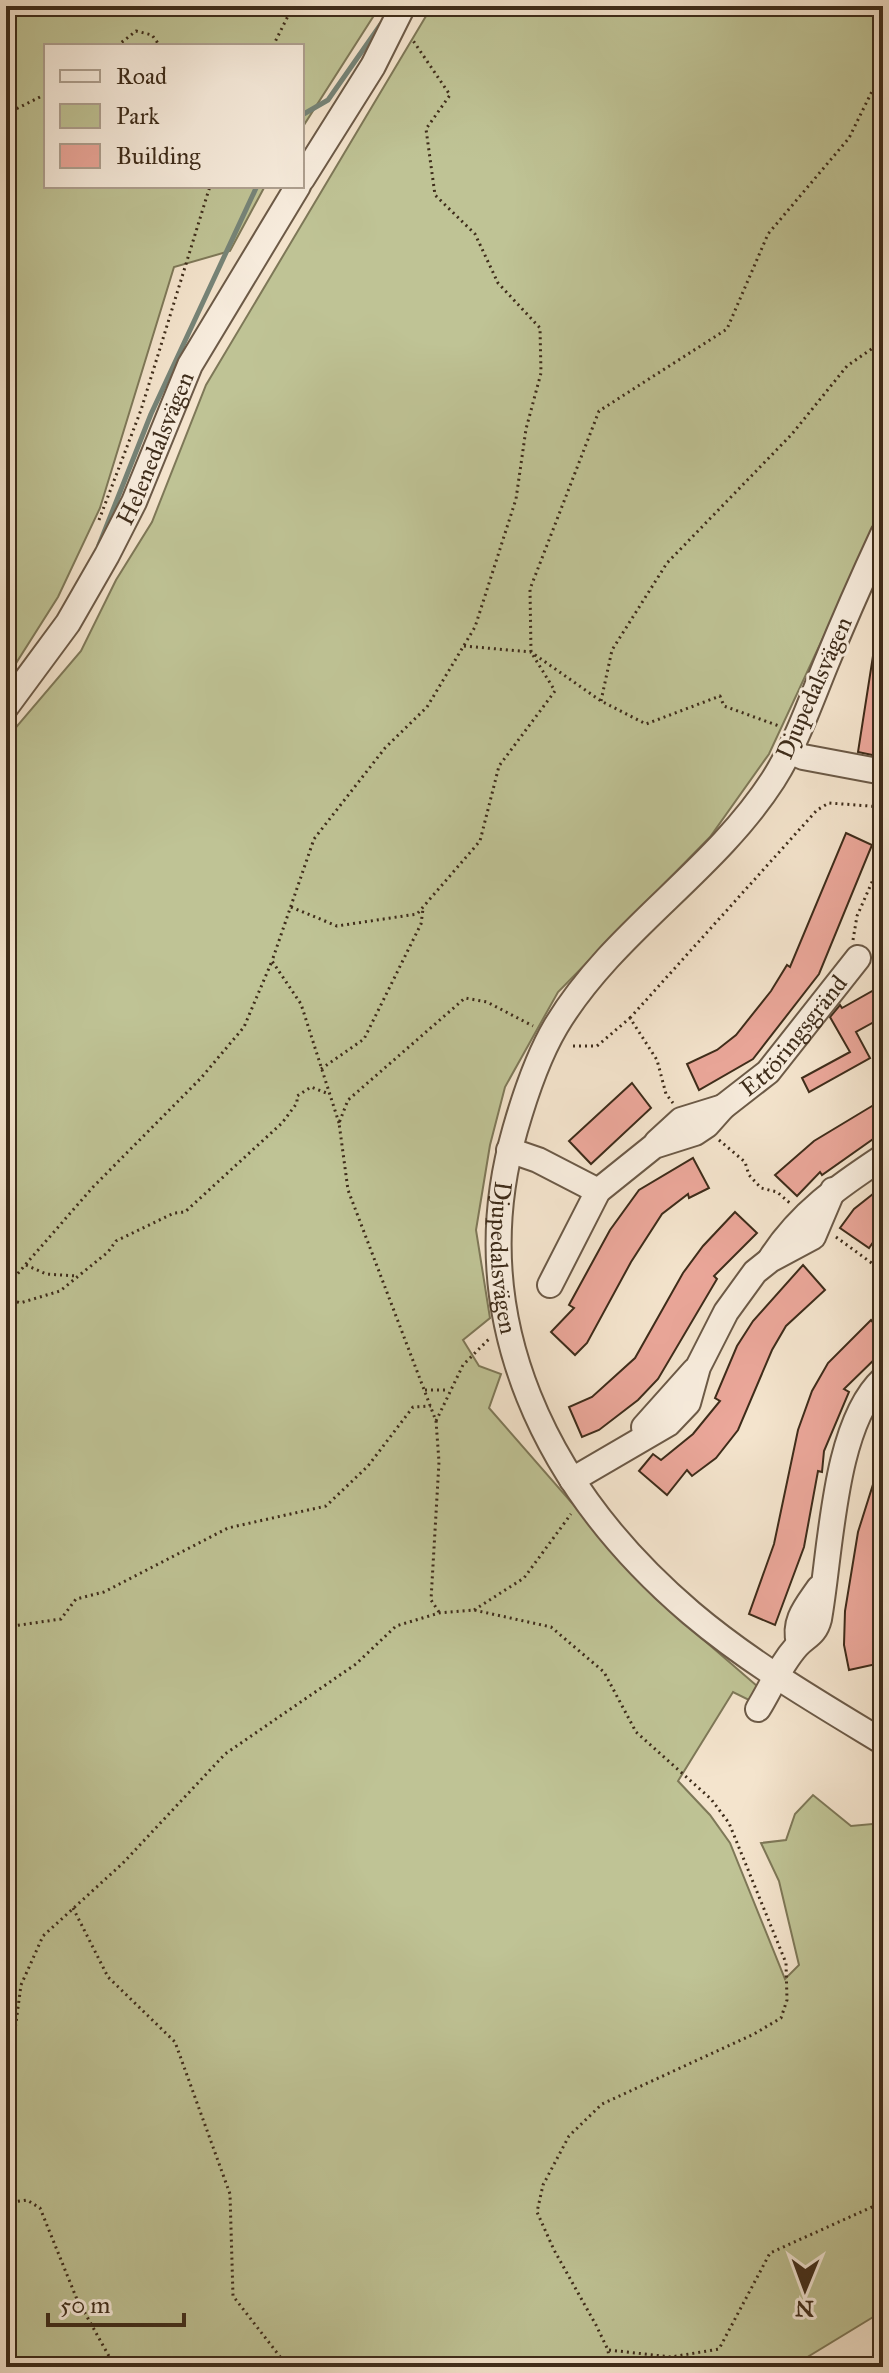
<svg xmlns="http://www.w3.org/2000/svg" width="889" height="2373" font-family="'IM FELL Great Primer',serif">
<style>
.green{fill:#bfc395;stroke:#7e7858;stroke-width:2}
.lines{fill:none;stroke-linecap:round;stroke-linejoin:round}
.stream{stroke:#768478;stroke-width:5}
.building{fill:#eba79a;stroke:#3e2c1a;stroke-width:2}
.minor-casing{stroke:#6c5a47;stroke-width:28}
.path{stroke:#3e2c1a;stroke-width:3;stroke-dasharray:2 4;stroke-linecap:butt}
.minor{stroke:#f8edde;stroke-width:24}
.labels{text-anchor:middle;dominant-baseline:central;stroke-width:6;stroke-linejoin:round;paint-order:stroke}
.street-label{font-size:24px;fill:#3e2c1a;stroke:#f8edde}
</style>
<rect width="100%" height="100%" fill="#f4e4cd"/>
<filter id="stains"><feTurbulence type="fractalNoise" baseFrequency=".0025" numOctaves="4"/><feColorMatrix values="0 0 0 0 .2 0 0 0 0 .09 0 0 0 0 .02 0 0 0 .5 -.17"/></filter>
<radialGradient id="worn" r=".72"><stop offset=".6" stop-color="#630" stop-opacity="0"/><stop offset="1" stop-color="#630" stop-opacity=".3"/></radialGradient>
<g class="green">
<path d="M6,6h374l-78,122v-82h-256v140h219l-35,65 -56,16 -74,241 -42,89 -52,82z"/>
<path d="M432,6h451v503l-114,245 -59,83 -152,155 -53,95 -15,58 -14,85 14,88 -27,22 16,26 22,8 -12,34 165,189 110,95 -7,12 -24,-12 -55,89 32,34 20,28 55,136 14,-14 -20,-84 -18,-38 25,-3 9,-26 18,-19 38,31 32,-3v488l-92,56h-785v-1628l75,-88 35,-71 36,-58 54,-137z"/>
</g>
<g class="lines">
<g class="stream">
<path d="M302,115l26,-15 53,-76"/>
<path d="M99,545l52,-131 106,-228"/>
</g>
</g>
<g class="building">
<path d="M875,643l8,1v72l-6,40 -19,-4z"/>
<path d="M846,833l26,12 -53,129 -66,85 -54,31 -12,-26 30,-14 19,-15 35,-44 16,-26 3,2z"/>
<path d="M883,985v32l-27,15 14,26 -61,34 -7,-14 48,-26 -20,-35 10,-12 2,3z"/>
<path d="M632,1083l19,25 -60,56 -22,-23z"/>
<path d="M877,1103l6,10v19l-61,43 -2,-3 -23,24 -22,-21 39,-34z"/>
<path d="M693,1158l16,30 -20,10 -1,-4 -26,20 -31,48 -44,81 -12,12 -24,-23 23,-24 -5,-3 41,-75 29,-40z"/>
<path d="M883,1186v42l-14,20 -29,-20 14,-19z"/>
<path d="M735,1212l22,21 -43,43 3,3 -59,100 -20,21 -39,30 -17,7 -13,-30 23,-10 43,-39 48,-85 20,-27z"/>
<path d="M803,1265l22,25 -39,36 -14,24 -34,80 -22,28 -24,18 -5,-6 -20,25 -28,-24 14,-17 8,6 32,-26 27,-33 -5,-3 22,-52 16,-25z"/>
<path d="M871,1320l12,14v17l-39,38 5,3 -25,59 -2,21 -4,-1 -14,76 -29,78 -26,-11 25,-70 24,-114 14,-39 16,-28z"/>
<path d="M881,1459l2,121 -5,67 3,16 -32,7 -5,-25 1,-34 13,-79z"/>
</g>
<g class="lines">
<defs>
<g id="minor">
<path d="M302,179l71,-113 30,-60"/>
<path id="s1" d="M883,534c-20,43 -39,86 -57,130 -16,39 -30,80 -53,116 -60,93 -160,151 -217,246 -19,32 -31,69 -41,104 -54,189 32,360 176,483 59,50 126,89 192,129"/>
<path id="s2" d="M6,707l62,-84 39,-68 27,-53 56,-137 108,-179"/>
<path d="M789,751l14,6 80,15"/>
<path d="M657,1142l24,-22 42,-13"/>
<path d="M509,1150l29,10 60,31"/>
<path d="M771,1258c29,-45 68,-72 112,-101"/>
<path id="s3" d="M550,1285l48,-94 56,-45 41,-13 12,-8 16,-18 45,-35 90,-114"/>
<path d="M644,1427l50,-56"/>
<path d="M572,1480l96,-56 20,-21 10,-36 28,-55 29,-40 15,-12 43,-23 20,-47"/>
<path d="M799,1643c-6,-22 7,-36 20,-55"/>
<path d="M758,1709c13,-21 22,-44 39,-63 9,-10 18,-11 22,-27 12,-66 14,-194 64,-240"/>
</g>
</defs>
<use href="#minor" class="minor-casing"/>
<g class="path">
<path d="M117,46l19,-15 16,4 8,11"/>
<path d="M273,46l20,-40"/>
<path d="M6,114l40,-20"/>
<path d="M99,520l42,-110 69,-224"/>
<path d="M464,646l67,6 70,49 45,23 74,-28 4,10 55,20"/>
<path d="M601,701l11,-51 55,-87 125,-129 55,-68 36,-25"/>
<path d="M291,907l46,19 80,-12 63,-73 19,-75 56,-75 -24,-39 -1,-63 69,-178 128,-82 41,-95 81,-96 34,-69"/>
<path d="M853,940l4,-24 26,-59"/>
<path d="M630,1018l187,-208 12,-7 54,4"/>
<path d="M573,1046h24l33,-28 27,42 9,34 7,9"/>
<path d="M321,1069l43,-30 57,-115 2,-15"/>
<path d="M339,1123l-38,-119 -29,-43 42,-122 71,-91 42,-41 48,-80 41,-128 10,-70 15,-56 -1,-45 -42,-45 -23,-49 -40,-39 -9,-66 24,-34 -38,-56"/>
<path d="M719,1140l26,22 4,13 12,13 16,4 14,12"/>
<path d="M836,1237l37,27h10"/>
<path d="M26,1265l20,9 30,2"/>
<path d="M6,1287l87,-100 108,-109 43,-51 28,-66"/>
<path d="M6,1297l14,6 40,-12 48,-39 8,-11 58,-28 11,-1 97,-89 15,-20v-7l14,-9 18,7"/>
<path d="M425,1390h23"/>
<path d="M436,1421l27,-56 27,-27"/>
<path d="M474,1610l50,-32 47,-64"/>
<path d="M439,1612l-8,-12 8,-138 -3,-41 -88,-231 -9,-67 9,-23 117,-102 22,4 46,24"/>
<path d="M6,1627l55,-8 15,-20 28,-7 124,-64 98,-22 42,-40 45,-59 18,-1"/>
<path d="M73,1908l35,69 67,65 55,152 3,102 55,71"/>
<path d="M6,2061l7,-16 8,-60 22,-49 80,-73 102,-109 131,-90 40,-38 43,-13 35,-3 77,17 53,45 32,60 75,67 18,24 57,140 1,37 -6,18 -27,16 -152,70 -33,32 -26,49 -6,27 17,38 42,75 12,25 2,17"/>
<path d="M6,2203l21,-3 13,8 36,89 39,70"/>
<path d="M609,2350l62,7 48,-8 51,-96 113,-51"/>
</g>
<use href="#minor" class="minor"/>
</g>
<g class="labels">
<g class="street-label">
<text stroke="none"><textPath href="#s2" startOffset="300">Helenedalsvägen</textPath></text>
<text transform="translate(814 688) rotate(-66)">Djupedalsvägen</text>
<text stroke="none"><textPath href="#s3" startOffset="360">Ettöringsgränd</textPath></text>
<text stroke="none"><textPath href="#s1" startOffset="840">Djupedalsvägen</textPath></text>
</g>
</g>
<rect width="889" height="2373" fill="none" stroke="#f4e4cd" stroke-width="32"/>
<rect x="8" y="8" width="873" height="2357" fill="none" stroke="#3e2c1a" stroke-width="4"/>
<rect x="16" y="16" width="857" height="2341" fill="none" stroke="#3e2c1a" stroke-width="2"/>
<rect x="44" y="44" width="260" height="144" fill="#f8edde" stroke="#aea090" stroke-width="2"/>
<rect x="60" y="70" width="40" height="12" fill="#f8edde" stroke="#aea090" stroke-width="2"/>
<text x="116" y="84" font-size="24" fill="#3e2c1a">Road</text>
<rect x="60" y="104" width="40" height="24" fill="#bfc395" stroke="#aea090" stroke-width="2"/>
<text x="116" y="124" font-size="24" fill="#3e2c1a">Park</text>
<rect x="60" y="144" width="40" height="24" fill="#eba79a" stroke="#aea090" stroke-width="2"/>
<text x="116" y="164" font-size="24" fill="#3e2c1a">Building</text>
<g transform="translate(805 2289) rotate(181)" stroke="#f8edde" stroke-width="6" paint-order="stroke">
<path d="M0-6L14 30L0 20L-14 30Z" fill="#3e2c1a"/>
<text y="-12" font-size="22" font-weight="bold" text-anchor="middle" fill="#3e2c1a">N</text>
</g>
<path d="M48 2313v12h136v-12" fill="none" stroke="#3e2c1a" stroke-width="4"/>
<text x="60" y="2313" font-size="24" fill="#3e2c1a" stroke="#f8edde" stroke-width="6" paint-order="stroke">50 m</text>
<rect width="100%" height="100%" filter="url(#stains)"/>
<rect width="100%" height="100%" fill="url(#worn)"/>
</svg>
